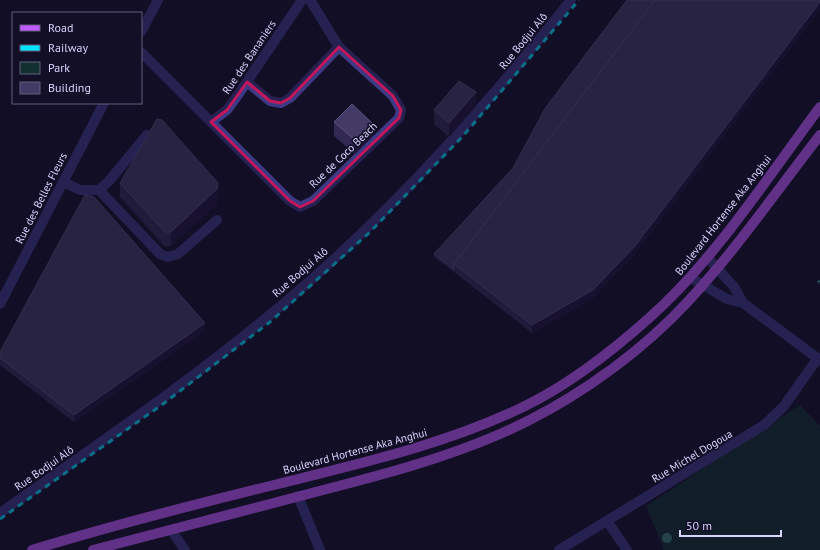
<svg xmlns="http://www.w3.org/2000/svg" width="820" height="550" font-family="'PT Sans',sans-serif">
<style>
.green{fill:#12302f}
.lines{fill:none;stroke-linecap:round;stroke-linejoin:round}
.path{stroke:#2fb8b0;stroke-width:2.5;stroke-dasharray:2 3;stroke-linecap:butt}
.minor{stroke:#3d3a85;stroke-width:10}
.major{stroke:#c25bff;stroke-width:10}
.rail{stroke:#00e5ff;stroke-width:3;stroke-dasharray:6 5;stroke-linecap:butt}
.tree{fill:#3d827b}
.wall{fill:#312854}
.shaded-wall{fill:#1d163a}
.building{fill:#433a66;stroke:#5a527e}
.marked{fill:none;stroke:#c2185b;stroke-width:3;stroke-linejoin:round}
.labels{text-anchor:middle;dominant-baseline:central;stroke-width:3.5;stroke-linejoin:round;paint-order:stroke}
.street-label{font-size:11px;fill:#d9d4ff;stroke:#130f26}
</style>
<rect width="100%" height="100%" fill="#130f26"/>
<path class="green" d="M800,405l20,21v124h-156l-18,-44z"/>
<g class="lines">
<path class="path" d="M818,281l2,2"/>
<g class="minor">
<path d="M141,32l17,-32"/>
<path d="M141,52l149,149 10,6 13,-6 86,-83 2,-8 -8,-14 -54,-49 -29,-47"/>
<path d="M247,82l23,19 11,2 9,-5 49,-51"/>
<path d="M211,122l16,-12 11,-15 64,-95"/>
<path d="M63,182l17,8h19l10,-9 38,-46"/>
<path d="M99,190l61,64 8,3 10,-3 39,-34"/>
<path d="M707,257l28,31 8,15"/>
<path d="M691,278l36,21 16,4 77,57"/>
<path d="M0,304l104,-201"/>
<path d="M298,496l22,54"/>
<path d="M0,513c104,-73 209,-144 304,-227 99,-86 186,-185 267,-286"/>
<path d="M607,521l20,29"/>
<path d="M171,530l14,20"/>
<path d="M559,550l205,-125 20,-19 34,-48"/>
</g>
<g class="major">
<path d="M32,550c81,-25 164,-46 246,-66 84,-21 169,-40 247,-78 45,-22 86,-54 123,-87 66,-58 119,-141 172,-212"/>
<path d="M93,550c72,-19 144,-37 215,-56 65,-17 130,-33 192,-60 62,-27 123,-68 172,-116 55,-55 100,-121 148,-183"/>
</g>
<path class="rail" d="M0,519l163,-115 107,-82 100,-90 93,-96 116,-136"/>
</g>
<circle class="tree" cx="667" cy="538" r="5"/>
<g class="wall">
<path d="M476,106l-27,31 -15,-13v-14z"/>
<path d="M334,122l38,15 -17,17 -21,-18z"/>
<path d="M120,183l97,21 -46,42 -6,1 -45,-50z"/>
<path d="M434,254h201l-42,44 -61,35 -78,-61 -20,-15z"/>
<path d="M205,331l-131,91 -74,-57v-13z"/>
</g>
<g class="shaded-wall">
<path d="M820,2v8l-185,244 -42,44 -61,35v-8z"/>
<path d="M476,92v14l-27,31v-14z"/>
<path d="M372,123v14l-17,17v-14z"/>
<path d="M218,183l-1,21 -46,42v-14z"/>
<path d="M205,323v8l-131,91v-7z"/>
</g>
<g class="building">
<path d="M627,0h28l-201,264v5l-20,-15 79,-86 33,-61z"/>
<path d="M655,0h165v2l-185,244 -42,44 -61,35 -78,-61z"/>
<path d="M459,81l17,11 -27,31 -15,-13z"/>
<path d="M352,104l20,19 -17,17 -21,-18z"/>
<path d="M157,119l5,1 56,63 -1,6 -46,43h-6l-45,-49z"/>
<path d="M85,195l9,2 111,126 -131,92 -74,-57v-6z"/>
</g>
<path d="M0 0H820V550H0ZM339,47l54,49 8,14 -2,8 -86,83 -13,6 -10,-6 -79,-79 16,-12 20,-28 23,19 11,2 9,-5z" fill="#130f26" fill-opacity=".55" fill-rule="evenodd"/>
<path class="marked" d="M339,47l54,49 8,14 -2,8 -86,83 -13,6 -10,-6 -79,-79 16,-12 20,-28 23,19 11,2 9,-5z"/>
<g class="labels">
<g class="street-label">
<text transform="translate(523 41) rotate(-51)">Rue Bodjui Alô</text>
<text transform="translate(249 57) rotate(-56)">Rue des Bananiers</text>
<text transform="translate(343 155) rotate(-44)">Rue de Coco Beach</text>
<text transform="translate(41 198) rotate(-63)">Rue des Belles Fleurs</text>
<text transform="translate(723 215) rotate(-52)">Boulevard Hortense Aka Anghui</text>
<text transform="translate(300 272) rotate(-41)">Rue Bodjui Alô</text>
<text transform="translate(355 451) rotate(-15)">Boulevard Hortense Aka Anghui</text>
<text transform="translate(692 456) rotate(-31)">Rue Michel Dogoua</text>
<text transform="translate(44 468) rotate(-35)">Rue Bodjui Alô</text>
</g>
</g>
<rect x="12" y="12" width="130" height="92" fill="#130f26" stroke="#625e7d"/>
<rect x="20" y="25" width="20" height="6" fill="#c25bff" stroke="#625e7d"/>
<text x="48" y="32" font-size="12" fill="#d9d4ff">Road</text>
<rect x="20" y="45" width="20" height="6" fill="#00e5ff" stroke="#625e7d"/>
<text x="48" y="52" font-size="12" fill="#d9d4ff">Railway</text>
<rect x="20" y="62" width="20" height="12" fill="#12302f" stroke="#625e7d"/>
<text x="48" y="72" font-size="12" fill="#d9d4ff">Park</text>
<rect x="20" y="82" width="20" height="12" fill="#433a66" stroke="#625e7d"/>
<text x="48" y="92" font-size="12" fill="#d9d4ff">Building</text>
<path d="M680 530v6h101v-6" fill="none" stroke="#d9d4ff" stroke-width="2"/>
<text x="686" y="530" font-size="12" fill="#d9d4ff" stroke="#130f26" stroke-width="3" paint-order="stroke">50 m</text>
</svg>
